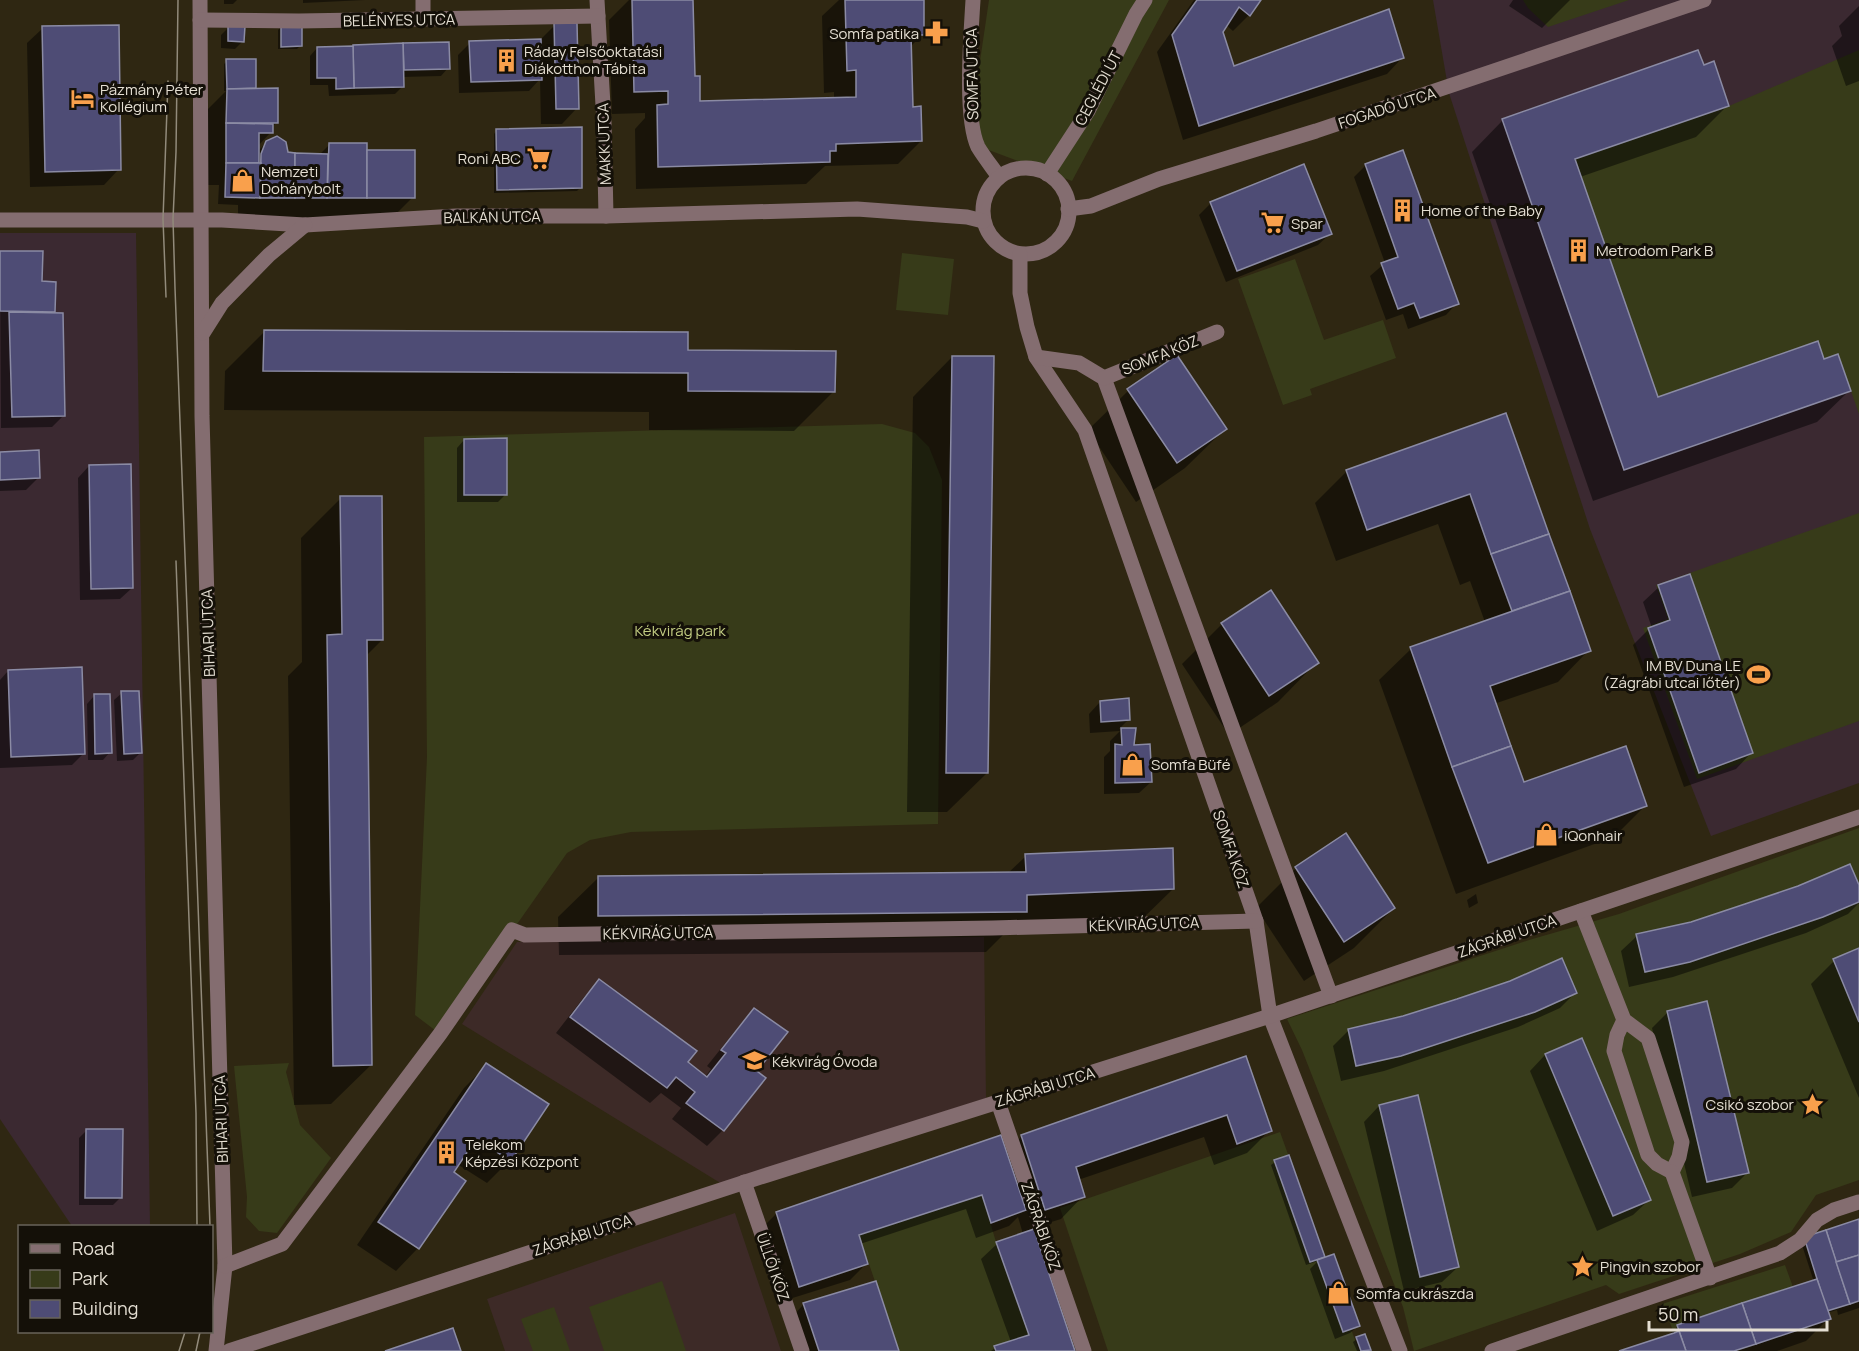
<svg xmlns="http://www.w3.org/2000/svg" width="1859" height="1351" font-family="Manrope,sans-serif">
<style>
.industrial{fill:#3b2931}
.education{fill:#3d2a27}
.green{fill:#373b19}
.shadow{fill:#0007}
.building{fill:#4e4c75;stroke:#8b8ba4;stroke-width:1.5}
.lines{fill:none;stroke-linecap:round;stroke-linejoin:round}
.minor{stroke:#846d70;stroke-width:15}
.tram{stroke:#928b7b;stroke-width:1.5}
.labels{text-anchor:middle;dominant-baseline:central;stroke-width:6;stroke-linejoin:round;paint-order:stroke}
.street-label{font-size:15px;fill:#e5dfd3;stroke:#141008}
.poi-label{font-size:15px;fill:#e5dfd3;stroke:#141008;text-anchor:start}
.park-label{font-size:15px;fill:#c2cc82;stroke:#141008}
</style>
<rect width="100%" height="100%" fill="#2f2712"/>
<g class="industrial">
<path d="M1433,0h426v783l-148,53 -121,-307 -141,-436z"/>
<path d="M0,233h136l14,993h-78l-72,-107z"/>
</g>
<g class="education">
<path d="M984,937l2,161 -264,86 -260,-160 55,-82z"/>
<path d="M735,1213l46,138h-276l-18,-52z"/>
</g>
<g class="green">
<path d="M989,0h180l-97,181 -94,-35 -7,-24z"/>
<path d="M1523,0h106l-81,27 -20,-19z"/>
<path d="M1859,50v364l-21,-60 -14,5 -6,-18 -160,56 -83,-238 154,-53z"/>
<path d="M902,253l52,6 -6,56 -52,-5z"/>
<path d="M1295,259l29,81 59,-20 13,38 -86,31 2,6 -29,10 -45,-126z"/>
<path d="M882,424l33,9 14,14 13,33 -4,344 -307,8 -41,8 -23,13 -127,181 -25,-19 12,-258 -3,-320z"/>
<path d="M1859,513v208l-162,58 -54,-151 25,-9 -12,-34z"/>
<path d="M1859,828v352l-43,15 -25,37 -51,22 -121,40 -13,-9 -192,66 -11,-44 -101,-257 -15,-31 242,-79 90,-26z"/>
<path d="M289,1063l-3,9 14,53 31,33 -54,75 -18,-2 -13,-14 1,-20 -13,-131z"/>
<path d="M1280,1132l79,219h-251l-48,-143z"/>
<path d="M982,1195l14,47 33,93 -35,11 2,5h-97l-40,-116z"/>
<path d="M1785,1265l8,22 -115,38 1,6 -5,2 -12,-29z"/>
<path d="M662,1281l24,70h-82l-15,-44z"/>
<path d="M554,1307l16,44h-37l-12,-32z"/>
</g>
<g class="shadow">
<path d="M224,0h13l-4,4h-9z"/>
<path d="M303,0h62l-62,3z"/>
<path d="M629,0h62l2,78 6,25 135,-4v-7l-10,1 -2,-77 17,-16h83l1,34 -13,13 2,61 9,33 -23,23 -73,2 -19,18 -170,5 -1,-60 10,-11v-5l-33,1 -3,-94z"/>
<path d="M1194,0h65l-10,15 -16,16 -7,-6 -5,7 12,36 169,-10 -15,16 -204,66 -26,-88z"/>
<path d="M1513,0h57l-28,28 -33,-22z"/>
<path d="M1859,6v75l-13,5 -14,-40 10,-10 -3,-10z"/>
<path d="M555,25l22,83 -15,16h-21l-1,-45 -11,12 -70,2 -1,-38 12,-12 69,-2z"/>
<path d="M229,27l14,14 -8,8 -14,-1v-13z"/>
<path d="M281,27l19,19 -3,3h-19v-19z"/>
<path d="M43,28l76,141 -15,16 -74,2 -3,-144z"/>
<path d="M448,44v24l-7,8 -39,1 1,9 -8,8 -66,2 -1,-11h-18v-29l7,-8z"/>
<path d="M254,60l1,30 21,33 -5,5v4l-13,14 -1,6 10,-10 19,12 33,1 11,-11 35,7 48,46 -23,23h-152v-15l-20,-1 1,-19h-15v-72l22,-22h-2v-27l3,-3z"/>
<path d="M1728,105l-32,32 -116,40 77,222 166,-38 26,30 -32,31 -224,79 -121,-349 31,-32z"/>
<path d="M497,130l84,57 -4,4 -83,2v-59z"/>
<path d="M1366,165l91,138 -11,12 -38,14 -5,-15 -17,6 -16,-44 15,-13 -31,-86z"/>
<path d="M1211,203l119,31 -12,11 -92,37 -27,-67z"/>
<path d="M0,253l40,30h14v31l10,101 -12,12 -51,1z"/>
<path d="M264,332l423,19 147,40 -40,40 -145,-1v-18l-425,-2 1,-39z"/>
<path d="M952,357l35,416 -40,39h-40l6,-415z"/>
<path d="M1177,357l48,72 -40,39 -49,34 -48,-72 40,-39z"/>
<path d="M1505,415l84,235 -31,32 -64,22 30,80 121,22 -31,31 -158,57 -77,-214 32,-31 74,-27 -15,-41 -10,4 -22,-61 -102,37 -21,-58 32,-32z"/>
<path d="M464,440l42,54 -8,8h-41v-54z"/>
<path d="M0,453l38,25 -12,12 -26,1z"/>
<path d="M89,466l43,122 -12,11 -40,1 -2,-122z"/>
<path d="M341,498l41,142 -16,16 5,409 -40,39 -37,1 -6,-429 14,-14 -1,-124z"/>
<path d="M1659,587l92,166 -15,16 -52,18 -51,-142 16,-16 3,-1 -9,-26z"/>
<path d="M1270,592l47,70 -39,40 -49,33 -47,-71 40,-40z"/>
<path d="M8,671l76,82 -12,12 -72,3v-88z"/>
<path d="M122,693l18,60 -7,7 -16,1 -3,-61z"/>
<path d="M94,696l16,56 -7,8h-15l-1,-56z"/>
<path d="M1100,702l29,17 -10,10 15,1 -1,16 18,36 -12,11 -35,1v-37l6,-6v-10l10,-10 -30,2 -1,-19z"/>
<path d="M1345,835l49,73 -40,40 -50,33 -48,-73 40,-40z"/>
<path d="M1026,856l147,33 -40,39 -129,6 -18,18 -427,3 -1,-38 40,-39 409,-4z"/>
<path d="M1859,888v15l-11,11 -42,19 -133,44 -44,10 -8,-36 16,-15z"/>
<path d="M1476,894l2,9 -9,5 -2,-8z"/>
<path d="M1859,950v148l-48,-114 23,-23z"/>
<path d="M600,981l86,81 19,15 6,-8 -4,-3 32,-40 15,-16 1,61 -32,59 -16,16 -35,-27 9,-11 -20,-15 -11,10 -94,-70 28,-36z"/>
<path d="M1575,993l-15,15 -42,19 -134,44 -43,10 -8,-35 16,-16 54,-12z"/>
<path d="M1668,1012l79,161 -15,15 -40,9 -40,-169z"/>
<path d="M1581,1040l68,160 -16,15 -36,16 -67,-160 15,-16z"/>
<path d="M1245,1058l25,72 -23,23 -33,12 -10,-28 -126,43 5,16 -22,23 -29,9 42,123h-83l4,-3 16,-6 -30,-83 16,-15 26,-10 -5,-17 -9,9 -33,12 -10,-29 -106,35 6,20 -16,16 -67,21 -22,-72 16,-16 228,-60 17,-17z"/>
<path d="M487,1065l23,95 -23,23 -30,-19 -39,84 -22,23 -39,-26 107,-157z"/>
<path d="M1379,1106l79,161 -16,15 -38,9 -40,-169z"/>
<path d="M87,1130l33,68 -7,7h-34v-67z"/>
<path d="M1288,1157l36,102 34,67 -8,7 -15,6 -25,-70 8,-8 -12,4 -35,-100 4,-3z"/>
<path d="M1859,1221v87l-21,7 -1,-5 -10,3 2,5 -23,23 -29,10h-153l43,-14 11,-11 136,-44 -13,-40z"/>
<path d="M804,1304l94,47h-99l-10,-31z"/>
<path d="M1357,1339l12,11 -1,1h-11l-4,-9z"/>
</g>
<g class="building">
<path d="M632,0h61l2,76h5v25l156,-4v-27l-9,1 -2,-71h79v35h-13l2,72 8,-1 1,35 -86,3v7h-6v11l-172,5 -1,-62 11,-1v-13l-34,1z"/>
<path d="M1197,0h64l-11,16 -11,-9 -16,25 11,34 155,-57 15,49 -205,68 -27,-91z"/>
<path d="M554,23h23l2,86h-23z"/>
<path d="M119,25l2,145 -76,2 -3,-146z"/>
<path d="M281,25h21v21l-21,1z"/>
<path d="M228,26h17l-1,16 -16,-1z"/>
<path d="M541,39l1,41 -71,2 -2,-41z"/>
<path d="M449,42l1,27 -46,1 -1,-27z"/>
<path d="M403,43l1,44 -50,1 -1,-43z"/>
<path d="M353,46l1,42 -18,1v-11h-19v-31z"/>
<path d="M1698,50l6,15 10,-4 15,45 -154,53 83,238 160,-56 6,18 14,-5 13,37 -227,79 -122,-351z"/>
<path d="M226,59h30v29l-29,1z"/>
<path d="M278,88v35h-52l1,-34z"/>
<path d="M226,123l47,1v9h-14v30h-33z"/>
<path d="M582,127v61l-85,2 -1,-61z"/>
<path d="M277,136l9,6 2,10 7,1v45h-35l1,-44 5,-13z"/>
<path d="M329,143h38v55h-40z"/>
<rect x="367" y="150" width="48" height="48"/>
<path d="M1403,150l56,154 -39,14 -6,-15 -16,6 -17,-46 17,-6 -33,-93z"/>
<path d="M295,153l33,1 -1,44h-32z"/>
<path d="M226,163h35l-1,35 -35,-1z"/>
<path d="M1304,164l28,70 -95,37 -27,-69z"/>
<path d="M0,251h43l-1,30 14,1 -1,30 -55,-1z"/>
<path d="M9,312l54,1 2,103 -53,1z"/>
<path d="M264,330l424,2v18l148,1 -1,41 -147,-1v-18l-425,-2z"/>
<path d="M1177,355l50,74 -50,34 -50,-74z"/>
<path d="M952,356h42l-6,417h-42z"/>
<path d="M1506,413l43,121 -58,20 -21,-60 -103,36 -21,-60z"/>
<path d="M507,438v57h-43v-56z"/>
<path d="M39,450l1,28 -40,2v-28z"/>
<path d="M131,464l2,124 -42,1 -2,-124z"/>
<path d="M340,496h42l1,144h-16l5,425 -39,1 -6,-431 15,-1z"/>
<path d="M1549,534l21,57 -58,20 -21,-57z"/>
<path d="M1690,574l63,179 -54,20 -51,-145 22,-8 -12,-35z"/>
<path d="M1271,590l48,73 -50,33 -48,-73z"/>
<path d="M1570,591l21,60 -101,35 21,60 -59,21 -42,-120z"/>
<path d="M82,667l3,87 -74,3 -3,-87z"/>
<path d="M121,691h18l3,62 -18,1z"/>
<path d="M94,694h16l2,59 -17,1z"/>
<path d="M1129,698l1,22 -29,2 -1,-21z"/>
<path d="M1121,728h15l-2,17 16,-1 2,38 -37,1v-39l7,1z"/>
<path d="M1511,746l13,36 102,-36 21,60 -159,57 -36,-96z"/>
<path d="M1346,833l49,75 -51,34 -49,-75z"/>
<path d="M1173,848l1,41 -147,6v17l-429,4v-40l428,-4 -1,-18z"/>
<path d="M1850,864l9,21v17l-36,15 -133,45 -45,10 -9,-38 55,-12 54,-18 53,-18z"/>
<path d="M1859,948v74l-26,-63z"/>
<path d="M1562,958l15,35 -42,19 -134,44 -45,10 -8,-37 55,-13 54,-17 53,-18z"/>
<path d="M599,979l98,72 -9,11 19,15 19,-24 -5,-3 33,-42 34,24 -31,39 9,7 -42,53 -38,-28 9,-11 -19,-15 -9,11 -97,-71z"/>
<path d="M1707,1001l42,172 -42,9 -40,-171z"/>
<path d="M1582,1038l69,162 -38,16 -68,-162z"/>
<path d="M1246,1056l26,75 -35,13 -10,-29 -151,52 9,30 -40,13 -24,-75z"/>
<path d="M486,1063l63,41 -38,57 -35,-22 -22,33 12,9 -47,68 -41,-27z"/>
<path d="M1418,1095l41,172 -39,10 -41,-172z"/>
<path d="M86,1129h37l-1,69h-37z"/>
<path d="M1001,1135l25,75 -35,13 -9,-28 -123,40 9,29 -69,23 -23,-75z"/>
<path d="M1289,1155l36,102 -15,5 -36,-102z"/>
<path d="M1859,1219v36l-23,7 -10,-32z"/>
<path d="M1034,1229l41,122h-79l-2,-5 35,-11 -33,-93z"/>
<path d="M1826,1230l24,74 -23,7 -23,-74z"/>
<path d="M1334,1254l26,72 -17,6 -26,-72z"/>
<path d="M1859,1255v46l-9,3 -14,-42z"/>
<path d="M1817,1279l14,40 -75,25 -14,-41z"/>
<path d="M876,1281l23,70h-80l-16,-48z"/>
<path d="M1742,1303l14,41 -22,7h-48l-9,-26z"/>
<path d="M453,1328l8,23h-76z"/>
<path d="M1679,1331l7,20h-67l55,-18z"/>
<path d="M1365,1334l6,16 -10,1 -5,-14z"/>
</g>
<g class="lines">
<g class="minor">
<path d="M200,0l2,416 23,850 -9,85"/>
<path d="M423,0v19"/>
<path d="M597,0l7,123 2,93"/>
<path d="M973,0c-2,35 -9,117 5,147 6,10 14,20 21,30"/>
<path d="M200,20l99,1 299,-5"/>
<circle cx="1026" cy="211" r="43"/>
<path d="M1047,174l41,-63 48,-97 9,-14"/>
<path d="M1068,209l23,-3 68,-27 157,-48 388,-131"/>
<path d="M0,220h222l83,5 151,-9h150l251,-7 110,8 16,4"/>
<path d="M1020,254v39l7,34 9,30 49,73 171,491 14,95 130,335"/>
<path d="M203,333l19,-30 47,-48 36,-30"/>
<path d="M1036,357l43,6 25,15 227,618"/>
<path d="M1104,378l113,-46"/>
<path d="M1581,911l43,109 24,18 34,104 -3,15 -7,15 -15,-8 -9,-9 -34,-104 3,-16 7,-15"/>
<path d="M998,1102l86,249"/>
<path d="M1672,1172l38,106"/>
<path d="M744,1182l58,169"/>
<path d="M225,1266l57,-22 158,-210 72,-104 13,5 468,-7 263,-7"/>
<path d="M229,1351l538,-176 503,-159 589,-199"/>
<path d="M1492,1351l288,-98 20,-13 17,-20 17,-10 25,-8"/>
</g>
<g class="tram">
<path d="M178,0l-2,152 -3,67 2,69 35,938"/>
<path d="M166,297l-3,-78 5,-138"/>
<path d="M176,561l20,552 1,113"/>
<path d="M179,1351l6,-19"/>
<path d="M196,1351l4,-19"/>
</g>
</g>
<defs>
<symbol id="pharmacy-bare" viewBox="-9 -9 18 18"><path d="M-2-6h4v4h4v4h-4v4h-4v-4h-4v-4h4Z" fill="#f9a04c" stroke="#141008" stroke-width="2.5" paint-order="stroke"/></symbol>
<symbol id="building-bare" viewBox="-9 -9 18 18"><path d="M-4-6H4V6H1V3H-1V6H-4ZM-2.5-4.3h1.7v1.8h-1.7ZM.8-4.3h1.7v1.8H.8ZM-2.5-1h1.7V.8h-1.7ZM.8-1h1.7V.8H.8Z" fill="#f9a04c" stroke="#141008" stroke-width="2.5" paint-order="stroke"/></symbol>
<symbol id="hotel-bare" viewBox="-9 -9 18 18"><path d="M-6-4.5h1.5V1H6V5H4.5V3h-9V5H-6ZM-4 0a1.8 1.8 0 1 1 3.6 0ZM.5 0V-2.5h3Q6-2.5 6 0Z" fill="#f9a04c" stroke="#141008" stroke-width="2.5" paint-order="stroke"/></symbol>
<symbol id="supermarket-bare" viewBox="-9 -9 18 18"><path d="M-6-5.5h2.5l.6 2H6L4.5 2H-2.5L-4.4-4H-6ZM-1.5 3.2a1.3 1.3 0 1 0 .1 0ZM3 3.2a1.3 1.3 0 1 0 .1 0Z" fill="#f9a04c" stroke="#141008" stroke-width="2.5" paint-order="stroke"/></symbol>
<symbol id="shop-bare" viewBox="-9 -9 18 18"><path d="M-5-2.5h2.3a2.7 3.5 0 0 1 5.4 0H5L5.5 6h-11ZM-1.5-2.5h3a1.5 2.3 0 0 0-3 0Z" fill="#f9a04c" stroke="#141008" stroke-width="2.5" paint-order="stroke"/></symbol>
<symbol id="stadium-bare" viewBox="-9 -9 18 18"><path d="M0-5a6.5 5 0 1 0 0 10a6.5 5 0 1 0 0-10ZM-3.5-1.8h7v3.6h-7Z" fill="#f9a04c" stroke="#141008" stroke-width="2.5" paint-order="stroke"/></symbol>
<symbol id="school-bare" viewBox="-9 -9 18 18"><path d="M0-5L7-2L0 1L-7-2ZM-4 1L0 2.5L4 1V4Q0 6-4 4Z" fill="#f9a04c" stroke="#141008" stroke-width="2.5" paint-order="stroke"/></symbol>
<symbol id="sight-bare" viewBox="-9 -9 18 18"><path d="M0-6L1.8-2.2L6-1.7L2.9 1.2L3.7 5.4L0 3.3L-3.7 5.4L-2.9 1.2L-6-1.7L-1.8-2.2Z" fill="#f9a04c" stroke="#141008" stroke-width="2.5" paint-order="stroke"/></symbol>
</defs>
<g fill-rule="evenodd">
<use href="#pharmacy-bare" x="920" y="16" width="33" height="33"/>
<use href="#building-bare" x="490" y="44" width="33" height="33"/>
<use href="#hotel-bare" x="66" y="82" width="33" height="33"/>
<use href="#supermarket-bare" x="522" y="142" width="33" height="33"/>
<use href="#shop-bare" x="226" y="164" width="33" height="33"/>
<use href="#building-bare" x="1386" y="194" width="33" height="33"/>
<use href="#supermarket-bare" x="1256" y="206" width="33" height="33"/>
<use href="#building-bare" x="1562" y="234" width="33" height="33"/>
<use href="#stadium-bare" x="1742" y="658" width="33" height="33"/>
<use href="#shop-bare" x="1116" y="748" width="33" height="33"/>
<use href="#shop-bare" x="1530" y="818" width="33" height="33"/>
<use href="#school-bare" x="738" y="1044" width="33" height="33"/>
<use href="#sight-bare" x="1796" y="1088" width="33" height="33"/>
<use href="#building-bare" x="430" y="1136" width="33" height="33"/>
<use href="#sight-bare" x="1566" y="1250" width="33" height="33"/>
<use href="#shop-bare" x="1322" y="1276" width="33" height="33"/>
</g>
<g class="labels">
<g class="street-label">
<text transform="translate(399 20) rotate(-1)">BELÉNYES UTCA</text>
<text transform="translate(972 74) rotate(-91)">SOMFA UTCA</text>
<text transform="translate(1098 88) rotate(-62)">CEGLÉDI ÚT</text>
<text transform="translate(1387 108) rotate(-18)">FOGADÓ UTCA</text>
<text transform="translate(604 144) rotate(-92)">MAKK UTCA</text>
<text transform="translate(492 217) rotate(-1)">BALKÁN UTCA</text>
<text transform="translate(1160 355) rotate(-22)">SOMFA KÖZ</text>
<text transform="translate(208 633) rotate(-92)">BIHARI UTCA</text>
<text transform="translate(1231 849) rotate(71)">SOMFA KÖZ</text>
<text transform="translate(1144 924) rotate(-2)">KÉKVIRÁG UTCA</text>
<text transform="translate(658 933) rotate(-1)">KÉKVIRÁG UTCA</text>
<text transform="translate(1507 936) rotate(-19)">ZÁGRÁBI UTCA</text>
<text transform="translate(1045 1087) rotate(-17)">ZÁGRÁBI UTCA</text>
<text transform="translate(221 1119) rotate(-92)">BIHARI UTCA</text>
<text transform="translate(1041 1226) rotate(71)">ZÁGRÁBI KÖZ</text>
<text transform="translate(582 1235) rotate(-18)">ZÁGRÁBI UTCA</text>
<text transform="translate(773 1267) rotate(71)">ÜLLŐI KÖZ</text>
</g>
<g class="poi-label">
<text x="919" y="33" text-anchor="end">Somfa patika</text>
<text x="524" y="51">Ráday Felsőoktatási<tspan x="524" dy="17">Diákotthon Tábita</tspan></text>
<text x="100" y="89">Pázmány Péter<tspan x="100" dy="17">Kollégium</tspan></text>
<text x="521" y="158" text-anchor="end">Roni ABC</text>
<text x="261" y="171">Nemzeti<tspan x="261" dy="17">Dohánybolt</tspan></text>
<text x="1421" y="210">Home of the Baby</text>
<text x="1291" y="223">Spar</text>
<text x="1596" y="250">Metrodom Park B</text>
<text x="1741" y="665" text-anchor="end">IM BV Duna LE<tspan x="1741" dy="17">(Zágrábi utcai lőtér)</tspan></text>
<text x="1151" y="764">Somfa Büfé</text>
<text x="1564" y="835">iQonhair</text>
<text x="772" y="1061">Kékvirág Óvoda</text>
<text x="1794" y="1104" text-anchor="end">Csikó szobor</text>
<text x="465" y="1144">Telekom<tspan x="465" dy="17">Képzési Központ</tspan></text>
<text x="1600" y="1266">Pingvin szobor</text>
<text x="1356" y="1293">Somfa cukrászda</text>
</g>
<g class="park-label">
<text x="680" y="630">Kékvirág park</text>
</g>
</g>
<rect x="18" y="1225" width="195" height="108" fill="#141008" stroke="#686359" stroke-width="1.5"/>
<rect x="30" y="1244" width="30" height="9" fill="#846d70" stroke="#686359" stroke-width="1.5"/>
<text x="72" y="1255" font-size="18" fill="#e5dfd3">Road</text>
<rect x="30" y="1270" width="30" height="18" fill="#373b19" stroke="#686359" stroke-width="1.5"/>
<text x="72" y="1285" font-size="18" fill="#e5dfd3">Park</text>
<rect x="30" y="1300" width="30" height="18" fill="#4e4c75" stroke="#686359" stroke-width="1.5"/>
<text x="72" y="1315" font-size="18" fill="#e5dfd3">Building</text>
<path d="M1649 1321v9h178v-9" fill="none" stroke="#e5dfd3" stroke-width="3"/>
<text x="1658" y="1321" font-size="18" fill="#e5dfd3" stroke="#141008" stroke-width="4.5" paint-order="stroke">50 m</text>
</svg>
